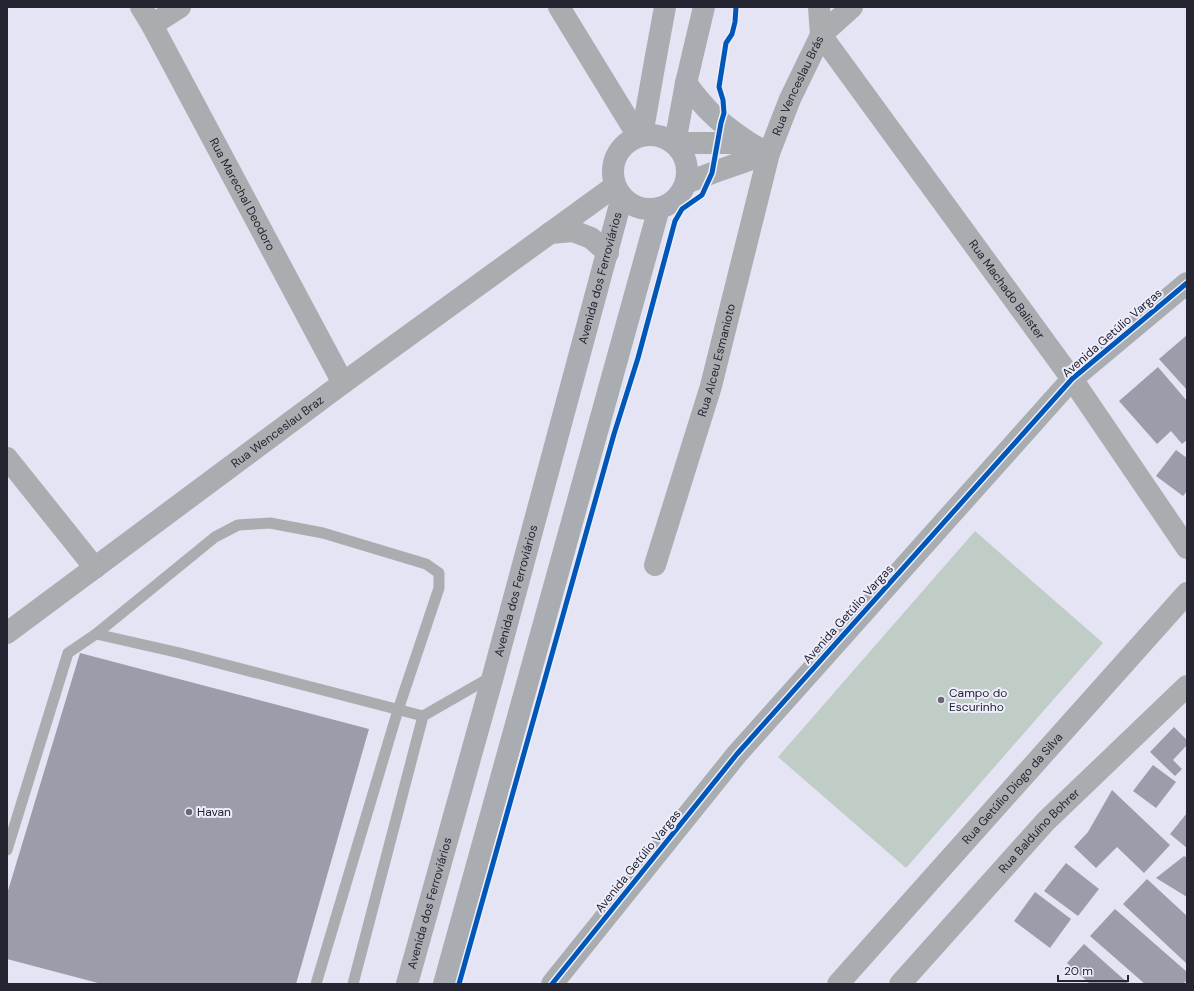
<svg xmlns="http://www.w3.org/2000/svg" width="1194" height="991" font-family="'DM Sans',sans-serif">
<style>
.green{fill:#bfcdc6}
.building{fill:#9c9caa}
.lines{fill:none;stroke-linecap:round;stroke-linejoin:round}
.lane{stroke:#aaadb0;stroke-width:11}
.street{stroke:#aaadb0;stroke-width:22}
.secondary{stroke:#a9adb1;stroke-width:22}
.cycleway-casing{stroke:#ededfb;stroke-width:8}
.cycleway{stroke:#0057b8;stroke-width:5}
.poi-dot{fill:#686876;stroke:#ededfb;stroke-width:1.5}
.labels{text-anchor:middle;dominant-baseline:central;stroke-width:4;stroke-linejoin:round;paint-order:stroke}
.street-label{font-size:12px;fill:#252532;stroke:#ededfb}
.poi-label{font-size:12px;fill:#252532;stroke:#ededfb;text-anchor:start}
</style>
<rect width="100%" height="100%" fill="#e4e4f4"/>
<path class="green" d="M975,531l128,112 -197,225 -128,-111z"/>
<g class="building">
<path d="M1187,335v55l-28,-31z"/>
<path d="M1158,367l29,34v39l-5,4 -11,-13 -14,13 -38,-43z"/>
<path d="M1176,450l11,8v33l-4,5 -27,-20z"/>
<path d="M80,653l289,76 -73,255h-198v-1l-91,-24v-65z"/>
<path d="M1174,727l13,13v5l-14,15 9,9 -7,7 -25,-24z"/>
<path d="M1153,765l23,17 -20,26 -23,-17z"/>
<path d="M1112,790l58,55 -26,28 -27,-26 -21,21 -22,-21 14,-15z"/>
<path d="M1187,813v35l-17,-14z"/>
<path d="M1184,856l3,2v39l-31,-19z"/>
<path d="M1066,863l33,26 -21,27 -34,-25z"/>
<path d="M1147,879l40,37v48l-64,-60z"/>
<path d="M1035,892l36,27 -21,29 -36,-27z"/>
<path d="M1115,909l72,63v8l-4,4h-38l-55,-48z"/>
<path d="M1084,944l45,40h-39l-23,-21z"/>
</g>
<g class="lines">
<g class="lane">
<path d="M96,634l119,-97 23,-12 32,-2 53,10 103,31 13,9v15l-41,122 -82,274"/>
<path d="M7,850l61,-197 28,-19 84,19 243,63"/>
<path d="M353,984l70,-268 68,-39"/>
</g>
<g class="street">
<path id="s1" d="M141,7l11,18 191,358"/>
<path d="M559,7l79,129"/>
<path id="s2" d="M819,7l2,28 251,344 115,169"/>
<path d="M152,25l28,-18"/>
<path d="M675,143h51l25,1 8,4"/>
<path d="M686,183l34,-13 49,-17"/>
<path d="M550,233l23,-2 18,7 17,15"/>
<path d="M7,458l88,110"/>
<path id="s3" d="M655,565l56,-179 58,-233 21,-54 31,-64 31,-28"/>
<path id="s4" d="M7,633l336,-250 272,-197"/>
<path d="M552,984l185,-230 335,-375 115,-96"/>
<path id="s5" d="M838,984l349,-391"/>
<path id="s6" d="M900,984l146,-163 141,-135"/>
</g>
<g class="secondary">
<path d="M686,83c20,28 36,42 65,61"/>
<circle cx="650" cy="172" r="37"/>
<path d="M642,135l14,-79 9,-49"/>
<path d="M675,143l11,-60 18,-76"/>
<path id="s7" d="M407,984l86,-308 129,-479"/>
<path d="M444,984l215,-776"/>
</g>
<defs>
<g id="cycleway">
<path d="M459,984l155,-550 24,-76 37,-137 7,-12 20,-14 10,-22 9,-50 3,-10 -1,-13 -4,-13 7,-44 6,-9 3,-12 1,-15"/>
<path d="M552,984l185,-230 335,-375 115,-96"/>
</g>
</defs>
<use href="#cycleway" class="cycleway-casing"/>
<use href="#cycleway" class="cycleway"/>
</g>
<g class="poi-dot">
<circle cx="941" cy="700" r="4"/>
<circle cx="189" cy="812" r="4"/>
</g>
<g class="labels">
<g class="street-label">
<text stroke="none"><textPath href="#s3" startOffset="501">Rua Venceslau Brás</textPath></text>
<text stroke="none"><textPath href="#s1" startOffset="213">Rua Marechal Deodoro</textPath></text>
<text stroke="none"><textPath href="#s7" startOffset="732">Avenida dos Ferroviários</textPath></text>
<text stroke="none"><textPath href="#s2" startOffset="343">Rua Machado Balister</textPath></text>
<text transform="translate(1112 333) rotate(-41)">Avenida Getúlio Vargas</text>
<text stroke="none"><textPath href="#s3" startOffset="214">Rua Alceu Esmanioto</textPath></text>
<text stroke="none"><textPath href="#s4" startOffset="337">Rua Wenceslau Braz</textPath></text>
<text stroke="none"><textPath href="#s7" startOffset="408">Avenida dos Ferroviários</textPath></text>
<text transform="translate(848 614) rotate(-48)">Avenida Getúlio Vargas</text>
<text stroke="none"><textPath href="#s5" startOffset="262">Rua Getúlio Diogo da Silva</textPath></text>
<text stroke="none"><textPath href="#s6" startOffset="207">Rua Balduíno Bohrer</textPath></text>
<text transform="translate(638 861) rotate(-51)">Avenida Getúlio Vargas</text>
<text stroke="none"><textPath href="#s7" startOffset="84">Avenida dos Ferroviários</textPath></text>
</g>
<g class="poi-label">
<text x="949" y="693">Campo do<tspan x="949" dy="14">Escurinho</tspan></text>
<text x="197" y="812">Havan</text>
</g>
</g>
<rect width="1194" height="991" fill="none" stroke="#252532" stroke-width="16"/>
<path d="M1058 975v6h70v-6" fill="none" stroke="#252532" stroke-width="2"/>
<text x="1064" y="975" font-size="12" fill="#252532" stroke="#ededfb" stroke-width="3" paint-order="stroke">20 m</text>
</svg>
